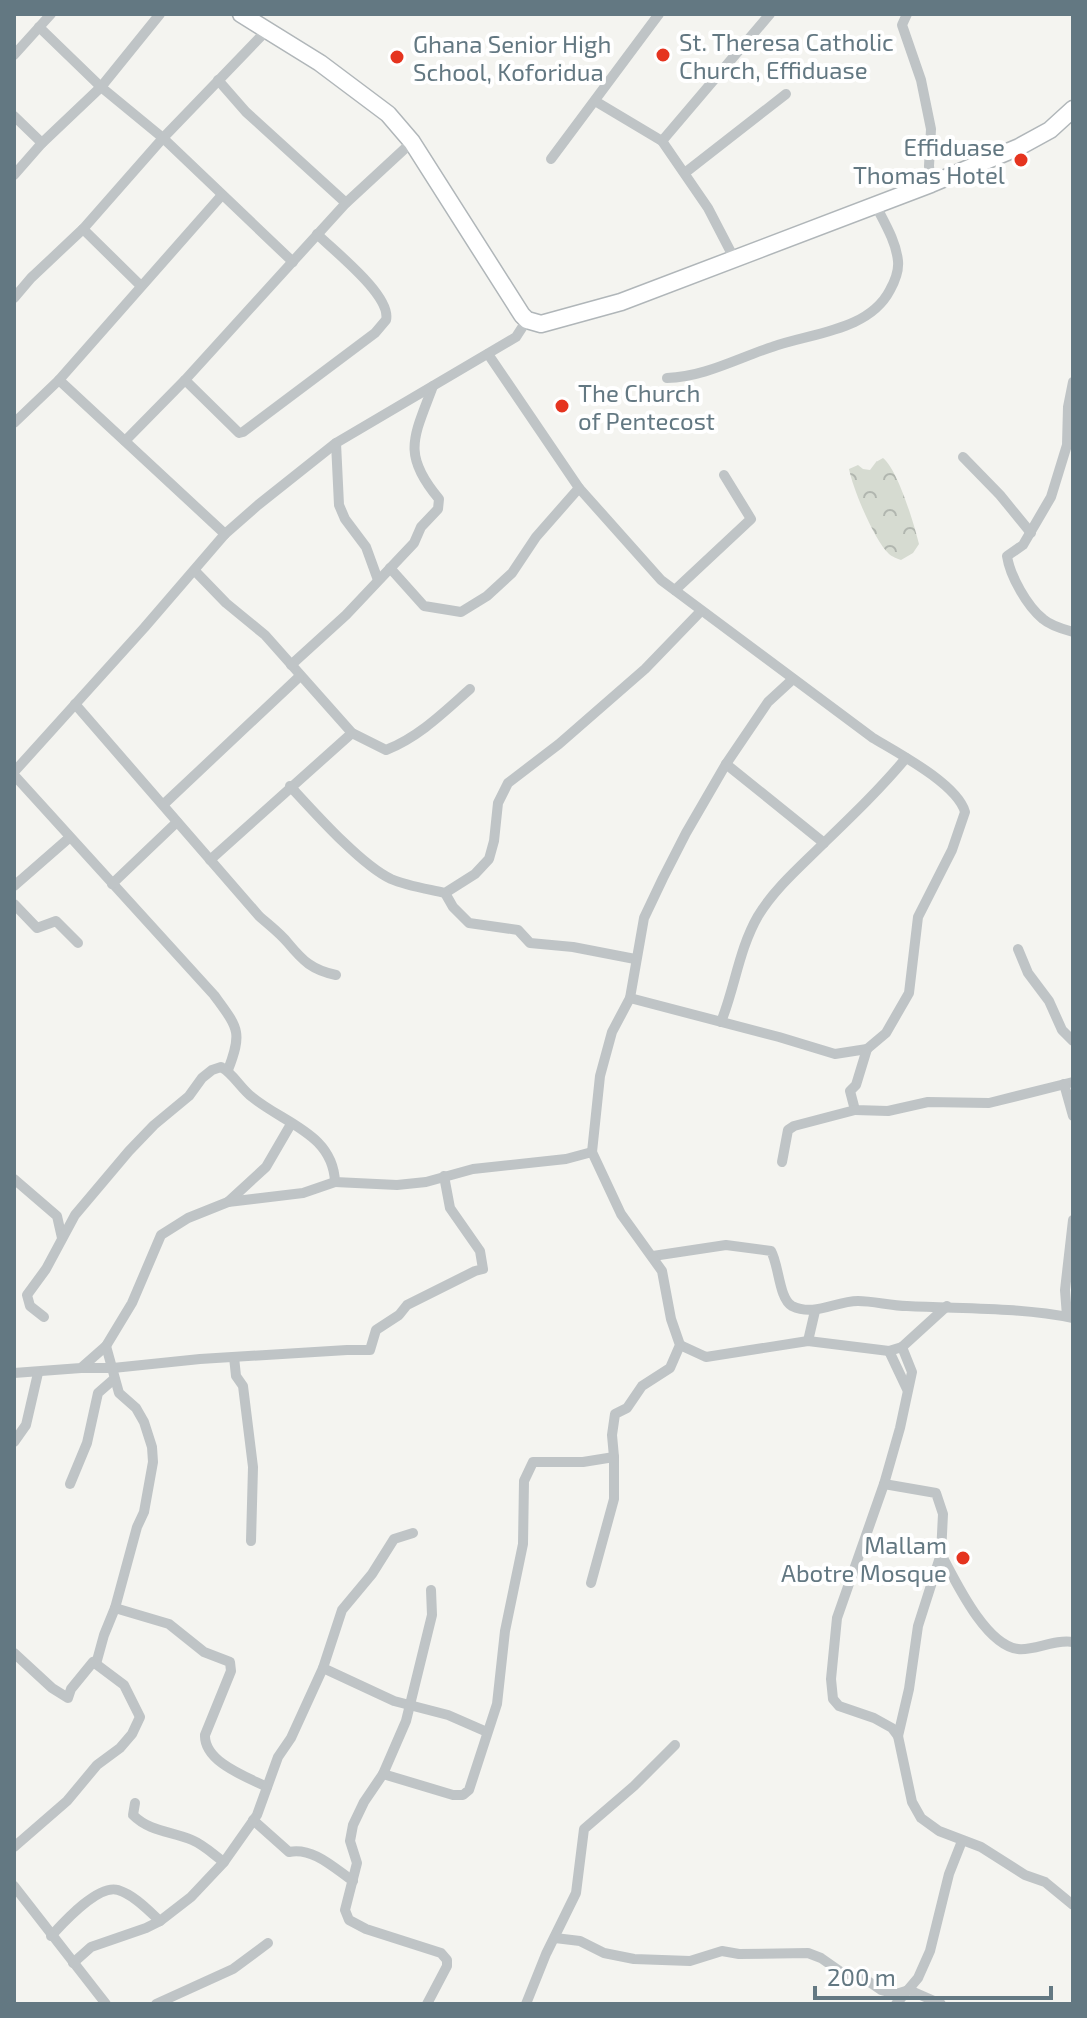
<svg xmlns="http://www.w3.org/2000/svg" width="1087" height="2018" font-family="'Exo 2',sans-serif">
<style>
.forest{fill:url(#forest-crowns)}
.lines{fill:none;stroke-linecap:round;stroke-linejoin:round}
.primary-casing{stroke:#b0b6b9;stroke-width:19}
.minor{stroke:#bfc4c6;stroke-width:10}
.primary{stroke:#fff;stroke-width:16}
.poi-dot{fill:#e5341f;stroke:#fff;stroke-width:3}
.labels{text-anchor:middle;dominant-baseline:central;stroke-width:8;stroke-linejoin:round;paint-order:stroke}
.poi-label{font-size:24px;fill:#637882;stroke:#fff;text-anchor:start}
</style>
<defs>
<pattern id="forest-crowns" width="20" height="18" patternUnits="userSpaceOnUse" patternTransform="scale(2)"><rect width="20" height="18" fill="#d6dbd1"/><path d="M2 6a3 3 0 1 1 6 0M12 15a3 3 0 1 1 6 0" fill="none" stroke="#b1b6af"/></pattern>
</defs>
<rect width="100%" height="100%" fill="#f4f4f0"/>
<path class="forest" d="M883,458c15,12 31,66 36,86l-6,9 -12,7c-3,-1 -10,-4 -12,-6 -15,-14 -36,-65 -40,-85l9,-4 5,4 7,1 6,-8z"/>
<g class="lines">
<defs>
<path id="primary" d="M241,14l79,49 68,51 24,28 110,173 5,5 14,4 80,-22 310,-118 88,-37 31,-17 23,-21"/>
</defs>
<use href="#primary" class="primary-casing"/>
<g class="minor">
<path d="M907,14l-5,11 19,55 10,49 -2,37 2,18"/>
<path d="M39,27l62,60 62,51 130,124"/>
<path d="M14,55l37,-41"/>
<path d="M218,80l28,32 100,91"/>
<path d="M595,101l67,40 46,67 27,52"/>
<path d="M14,116l28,27"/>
<path d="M662,141l108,-127"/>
<path d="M551,159l108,-145"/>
<path d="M686,172l100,-78"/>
<path d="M14,175l28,-32 59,-56 59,-73"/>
<path d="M83,229l58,57"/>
<path d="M14,298l17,-20 52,-49 80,-91 104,-108"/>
<path d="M488,354l91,134 82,92 212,158c25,15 84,46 92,74l-13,38 -34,67 -9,76 -23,40 -19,16 -32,5 -56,-17 -149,-39"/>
<path d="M667,378c37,-1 71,-20 105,-31 39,-14 97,-16 118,-57 5,-9 9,-19 8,-29 -2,-20 -14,-39 -23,-57"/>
<path d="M59,380l166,154"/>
<path d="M185,380l54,53 4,-1 132,-99 11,-13c6,-24 -52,-69 -69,-86"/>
<path d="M1073,382l-5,25 -1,38 -16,52 -28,48 -16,11c3,20 20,50 36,63 8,7 20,10 30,13"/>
<path d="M14,423l45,-43 163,-185"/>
<path d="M125,441l60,-61 161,-177 66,-61"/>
<path d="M336,443l3,62 6,14 21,28 12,33"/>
<path d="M963,457l37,38 31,38"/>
<path d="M390,568l34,38 37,6 26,-16 25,-23 24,-36 43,-49"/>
<path d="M195,571l31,32 39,32 87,98 34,17c33,-13 58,-38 84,-61"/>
<path d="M675,590l76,-71 -27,-44"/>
<path d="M291,665l55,-50 68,-72 7,-16 17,-18 1,-10c-38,-45 -25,-62 -6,-113"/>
<path d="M75,704l184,212c10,9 21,17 29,27 15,18 24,27 48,32"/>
<path d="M726,764l98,79"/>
<path d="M14,772l130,-144 81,-94 33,-29 78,-62 180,-106 11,-17"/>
<path d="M14,775l200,220c24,33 29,36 14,75"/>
<path d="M290,786c24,26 71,79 101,93 16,7 37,10 54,14l30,-19 14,-15 5,-18 4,-38 10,-20 51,-39 86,-75 56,-58"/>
<path d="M164,804l135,-127"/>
<path d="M210,860l142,-127"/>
<path d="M112,884l65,-62"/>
<path d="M14,886l55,-48"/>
<path d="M445,893l8,14 16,16 49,7 12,13 43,4 62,12"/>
<path d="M14,904l23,24 19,-7 22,22"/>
<path d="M1018,949l10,24 21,28 13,29 11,11"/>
<path d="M721,1022c14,-35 18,-73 37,-106 17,-28 43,-50 66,-73 29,-28 57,-55 82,-85"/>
<path d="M867,1049l-11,36 -6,6 5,19 33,1 40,-9 61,1 84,-21"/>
<path d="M1064,1084l9,32"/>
<path d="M782,1162l6,-32 6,-4 61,-16"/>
<path d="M14,1179l43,37 5,22"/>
<path d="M228,1202l38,-35 25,-43"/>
<path d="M653,1256l73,-11 45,6c8,14 8,48 21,55 23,11 43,-5 66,-5 16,0 33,5 49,5 56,3 111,1 166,12"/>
<path d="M947,1306l-45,41 10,25 -12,56 -16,56 -47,134 -6,61 2,20 6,7 35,12 18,10 6,8 14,66 9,16 18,13 42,16 44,28 20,7 28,23"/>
<path d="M1067,1316l-2,-26 8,-70"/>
<path d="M44,1317l-14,-11 -3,-11 19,-26 29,-54 54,-64 25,-26 35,-29 13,-18 10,-8 9,-3c12,6 20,22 31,30 33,27 81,37 83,85l62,3 29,-3 47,-13 93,-10 26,-7"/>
<path d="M808,1341l7,-30"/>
<path d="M680,1345l26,12 102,-16 81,10 13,-4"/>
<path d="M889,1351l18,38"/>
<path d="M234,1357l2,19 7,10 10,81 -2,74"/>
<path d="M81,1368h32l87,-9 147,-9h23l6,-20 23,-15 8,-10 68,-34 8,-2 -3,-18 -30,-43 -6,-32"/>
<path d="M14,1373l67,-5 25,-22 26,-43 29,-68 27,-17 40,-16 75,-9 32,-11"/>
<path d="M14,1442l12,-17 12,-52"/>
<path d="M70,1484l17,-41 11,-50 16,-14"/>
<path d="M884,1484l52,9 7,21 -2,40 -23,72 -9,63 -11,47"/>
<path d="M941,1554c14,26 44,91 77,95 16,2 36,-10 55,-7"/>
<path d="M591,1583l23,-84v-42"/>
<path d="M115,1608l54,16 35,28 26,10 1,9 -26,64c-1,27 42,42 62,52"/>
<path d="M14,1653l38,35 16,10 3,-9 22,-27 3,2 8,-29 11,-27 22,-81 7,-15 9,-50 -1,-15 -8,-25 -8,-14 -17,-15 -13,-47"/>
<path d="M323,1668l71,33 54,14 39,17"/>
<path d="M383,1774l70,21h10l6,-5 28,-86 8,-73 18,-87 1,-63 9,-19h50l31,-5 -2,-22 3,-21 12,-6 15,-22 28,-18 10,-23 -9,-26 -9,-48 -41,-57 -29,-62 8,-76 12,-44 18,-34 14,-80 19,-40 23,-45 40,-69 42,-62 25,-23"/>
<path d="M135,1803l-2,12c17,17 38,16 59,25 12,5 22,15 32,22"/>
<path d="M253,1820l36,32c24,-5 45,16 64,29"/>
<path d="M14,1847l53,-46 30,-36 23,-17 12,-14 8,-17 -16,-32 -28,-21"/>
<path d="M14,1886l92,118"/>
<path d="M51,1936c13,-14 47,-52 67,-46 16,5 30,20 42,31l31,-24 33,-35 33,-47 21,-58 13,-19 32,-70 19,-58 30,-36 22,-35 19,-6"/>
<path d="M555,1938l25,3 24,12 30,6 56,2 32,-10 17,3 69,-1 13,5 20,14 24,7 16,11 15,4 13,-4 32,14"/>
<path d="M73,1963l18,-16 55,-19 14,-7"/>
<path d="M156,2004l77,-35 35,-26"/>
<path d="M427,2004l20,-38v-6l-6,-7 -75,-24 -17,-9 -4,-10 12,-47 -7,-22 3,-16 11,-23 19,-28 23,-53 26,-106 -1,-25"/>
<path d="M526,2004l20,-50 30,-61 8,-64 50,-43 41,-41"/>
<path d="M896,2004l22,-26 12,-27 19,-77 13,-33"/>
</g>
<use href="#primary" class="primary"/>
</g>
<g class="poi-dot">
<circle cx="663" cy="55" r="8"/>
<circle cx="397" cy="57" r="8"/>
<circle cx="1021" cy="160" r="8"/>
<circle cx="562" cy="406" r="8"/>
<circle cx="963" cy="1558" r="8"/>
</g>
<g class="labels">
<g class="poi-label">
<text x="679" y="41">St. Theresa Catholic<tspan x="679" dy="28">Church, Effiduase</tspan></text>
<text x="413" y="43">Ghana Senior High<tspan x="413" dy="28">School, Koforidua</tspan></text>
<text x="1005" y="146" text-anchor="end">Effiduase<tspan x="1005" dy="28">Thomas Hotel</tspan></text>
<text x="578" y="392">The Church<tspan x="578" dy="28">of Pentecost</tspan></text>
<text x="947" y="1544" text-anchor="end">Mallam<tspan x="947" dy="28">Abotre Mosque</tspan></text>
</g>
</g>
<rect width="1087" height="2018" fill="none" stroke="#637882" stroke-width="32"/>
<path d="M815 1986v12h236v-12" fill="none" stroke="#637882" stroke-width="4"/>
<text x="827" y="1986" font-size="24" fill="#637882" stroke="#ffffff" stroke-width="6" paint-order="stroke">200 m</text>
</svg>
